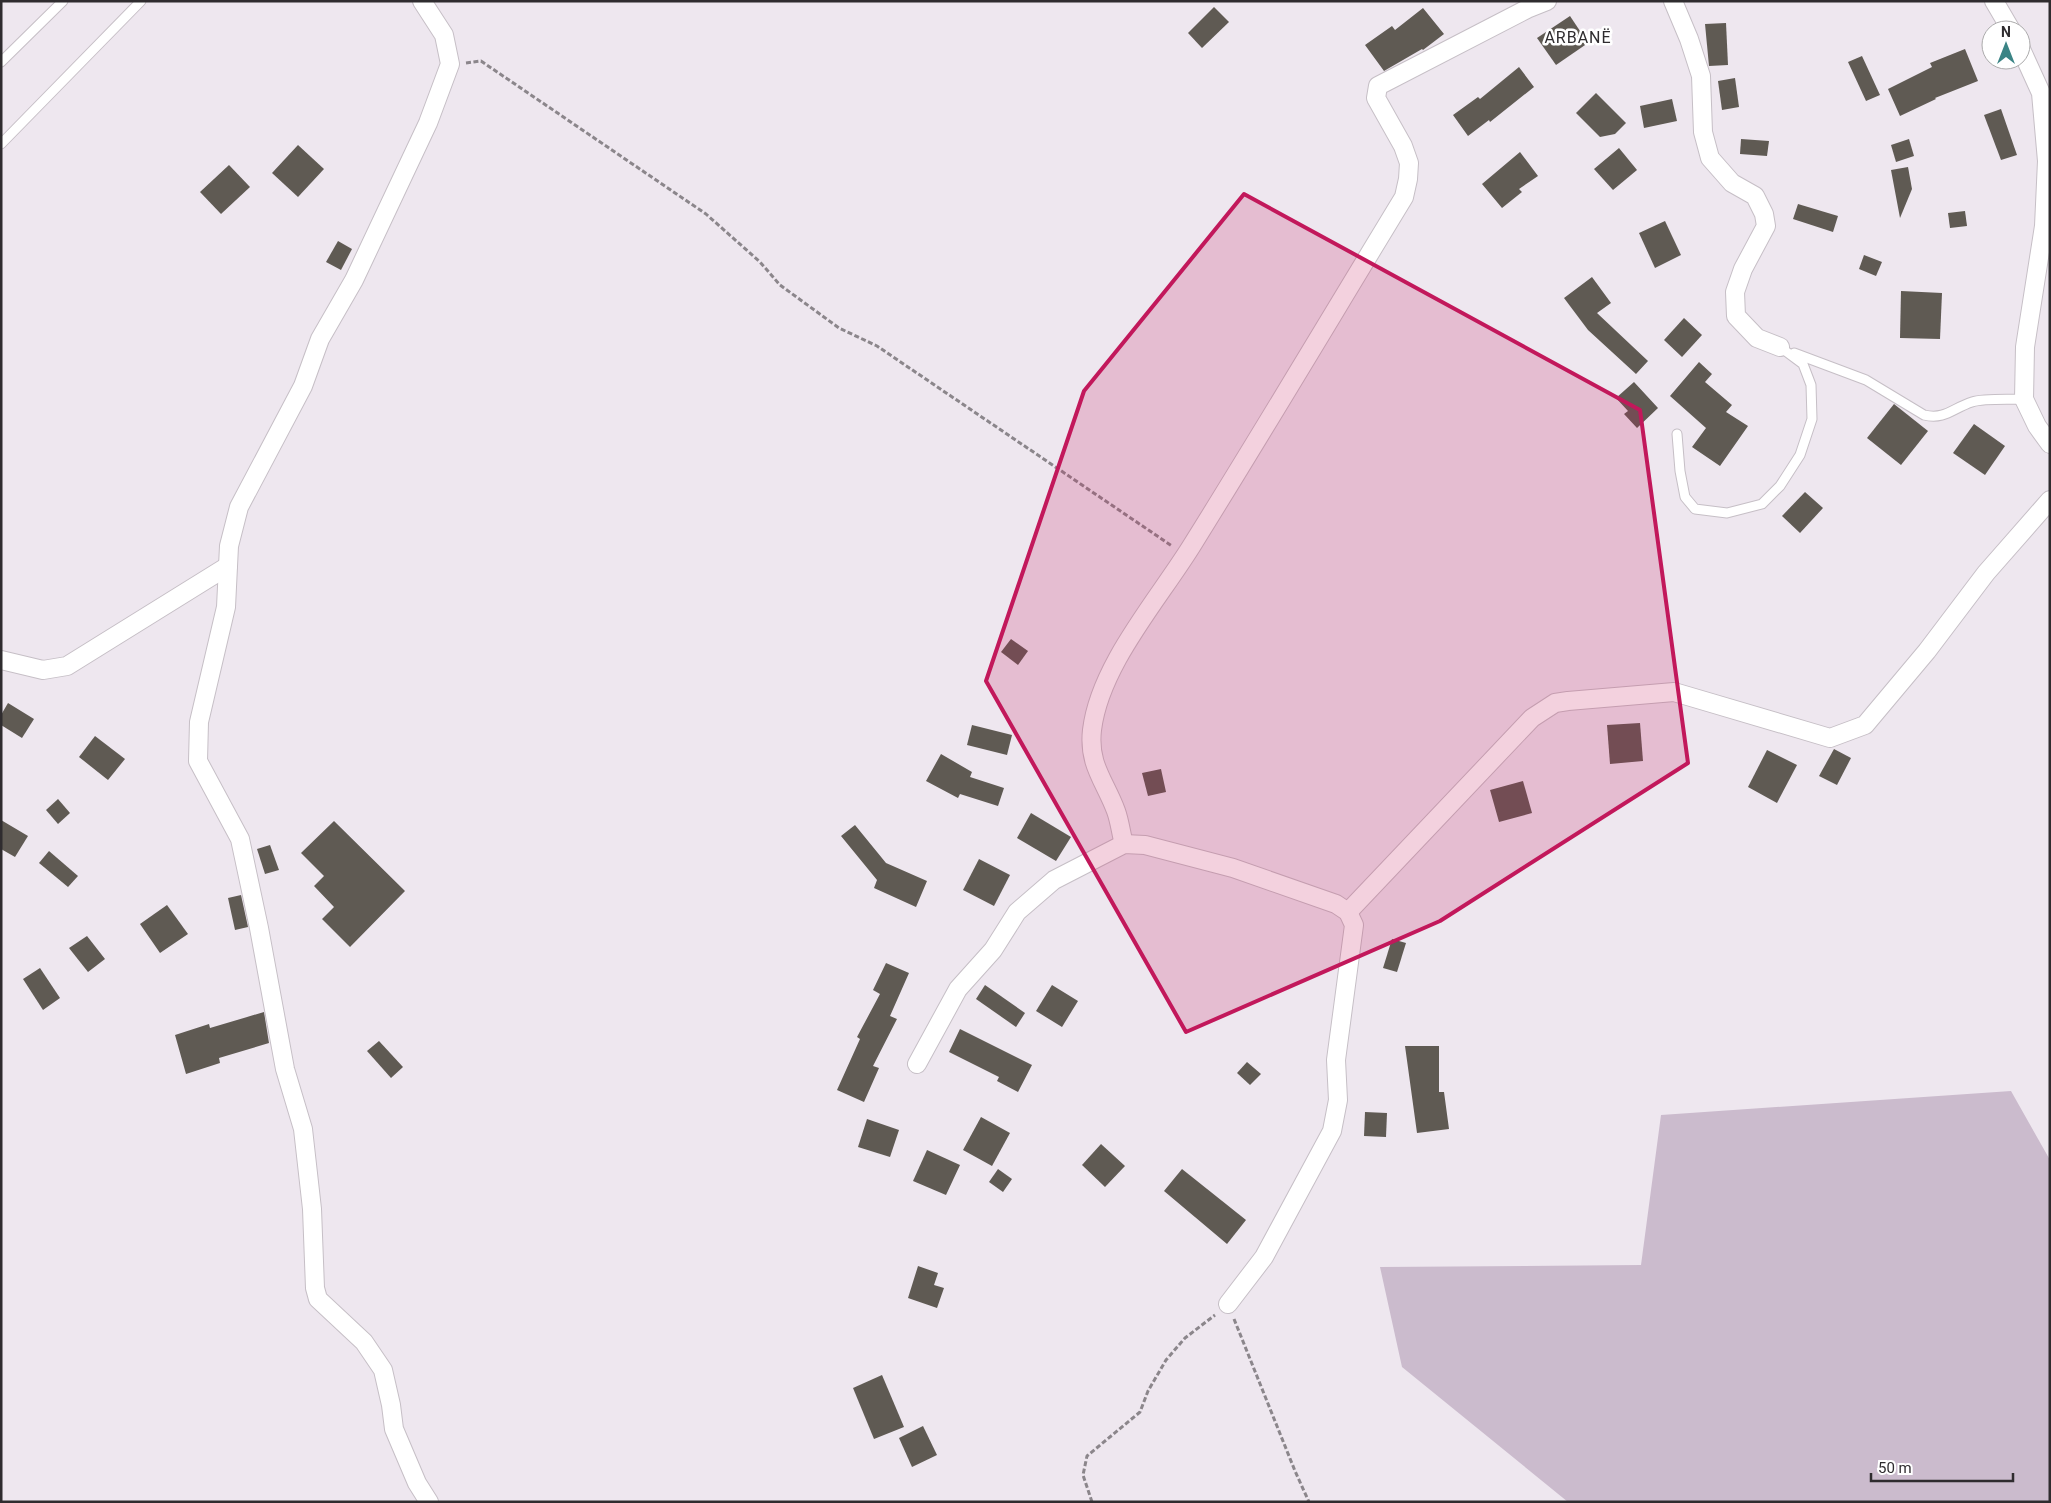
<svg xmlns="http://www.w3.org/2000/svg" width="2051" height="1503" font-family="Roboto,sans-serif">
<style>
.green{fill:#cbbbcd}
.building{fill:#5f5a53}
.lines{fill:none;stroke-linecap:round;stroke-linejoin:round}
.service-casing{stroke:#c6bfc6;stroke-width:11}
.minor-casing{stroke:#c6bfc6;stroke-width:20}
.path{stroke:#8b868b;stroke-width:3;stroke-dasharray:5 2.5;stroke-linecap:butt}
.service{stroke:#fff;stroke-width:9}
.minor{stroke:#fff;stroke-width:18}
.marked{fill:#c2185b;fill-opacity:0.2;stroke:#c2185b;stroke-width:4;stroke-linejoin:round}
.labels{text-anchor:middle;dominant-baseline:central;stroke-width:5;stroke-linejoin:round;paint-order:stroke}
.quarter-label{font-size:16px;letter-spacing:1px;fill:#2f2c2f;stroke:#fff}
</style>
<rect width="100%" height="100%" fill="#eee7ef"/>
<path class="green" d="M2011,1091l39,69v342h-482l-166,-135 -22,-100 261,-2 20,-150z"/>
<g class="building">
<path d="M1214,7l15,15 -27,26 -14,-15z"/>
<path d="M1423,8l21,26 -21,16 -1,-1 -38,22 -19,-26 27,-19 3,4z"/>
<path d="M1570,16l18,27 -32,22 -19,-27z"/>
<path d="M1726,23l2,42 -19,1 -4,-42z"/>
<path d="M1965,49l13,32 -43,17 1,1 -36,17 -12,-27 44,-22 -2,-4z"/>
<path d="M1862,56l18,39 -14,6 -18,-39z"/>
<path d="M1519,67l15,20 -44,35 -1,-2 -21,16 -15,-21 25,-18 2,2z"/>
<path d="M1735,78l4,29 -17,3 -4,-29z"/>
<path d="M1596,93l30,30 -11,11 -15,3 -24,-24z"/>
<path d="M1672,99l5,22 -33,7 -4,-22z"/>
<path d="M2001,109l16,46 -16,5 -17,-45z"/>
<path d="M1741,139l28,2 -2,15 -27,-2z"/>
<path d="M1909,139l5,17 -18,6 -5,-17z"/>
<path d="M298,145l26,24 -26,28 -26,-24z"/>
<path d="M1619,148l18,22 -24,20 -19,-21z"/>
<path d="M1520,152l18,24 -19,13 3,3 -20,16 -20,-24z"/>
<path d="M229,165l21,22 -29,27 -21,-22z"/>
<path d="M1908,167l4,22 -12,29 -9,-48z"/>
<path d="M1798,204l40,12 -5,16 -40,-13z"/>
<path d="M1965,211l2,15 -17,2 -2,-15z"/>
<path d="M1665,221l16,34 -26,13 -16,-35z"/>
<path d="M338,241l14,8 -11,21 -15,-8z"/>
<path d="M1864,255l18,7 -6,14 -17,-7z"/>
<path d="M1592,277l19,26 -14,10 51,48 -12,13 -48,-44 -24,-32z"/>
<path d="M1901,291l41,2 -2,46 -40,-1z"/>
<path d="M1684,318l18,17 -20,22 -18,-17z"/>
<path d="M1699,362l13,12 -7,8 27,23 -6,7 22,14 -28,40 -28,-19 14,-19 -36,-32z"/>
<path d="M1634,382l24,26 -21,20 -13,-14 4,-3 -12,-13z"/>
<path d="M1894,404l34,27 -27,34 -34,-27z"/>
<path d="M1974,424l31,22 -20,29 -32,-22z"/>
<path d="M1805,492l18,16 -23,25 -18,-17z"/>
<path d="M1011,639l17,12 -10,14 -17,-13z"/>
<path d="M8,703l26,16 -12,19 -21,-13v-10z"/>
<path d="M1640,723l3,38 -33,3 -3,-39z"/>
<path d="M972,725l40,10 -5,20 -40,-10z"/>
<path d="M95,736l30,23 -17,21 -29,-23z"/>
<path d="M1834,749l17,9 -14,27 -18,-9z"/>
<path d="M1767,750l30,15 -20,38 -29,-16z"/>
<path d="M941,754l31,18 -2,5 34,11 -6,18 -38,-12 -2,4 -32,-17z"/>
<path d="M1161,769l5,23 -18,4 -6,-23z"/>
<path d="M1523,781l9,32 -33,9 -9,-32z"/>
<path d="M58,799l12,14 -12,11 -12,-14z"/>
<path d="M1031,813l40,24 -15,24 -39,-23z"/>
<path d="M1,820l27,16 -13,21 -14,-8z"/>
<path d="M334,821l71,70 -55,56 -28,-28 12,-12 -20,-21 10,-10 -23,-23z"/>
<path d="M855,825l31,38 41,18 -11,26 -42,-19 3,-8 -36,-44z"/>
<path d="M270,845l9,25 -14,4 -8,-25z"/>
<path d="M49,851l29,25 -10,11 -29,-24z"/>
<path d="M979,859l31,16 -16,31 -31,-16z"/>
<path d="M241,895l7,32 -13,3 -7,-32z"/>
<path d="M167,905l21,29 -28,19 -20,-29z"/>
<path d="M87,936l18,23 -17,13 -19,-24z"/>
<path d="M1392,939l14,4 -9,29 -14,-4z"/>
<path d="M886,963l23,10 -19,43 7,3 -24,47 6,2 -15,34 -27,-12 23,-51 -3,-2 23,-43 -7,-4z"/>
<path d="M40,968l20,30 -17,12 -20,-31z"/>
<path d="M985,985l40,28 -9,14 -40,-28z"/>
<path d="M1052,985l26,16 -16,26 -26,-16z"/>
<path d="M264,1012l5,31 -50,15 1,5 -34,11 -11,-39 34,-11 1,4z"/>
<path d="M960,1029l72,36 -14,27 -21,-11 2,-4 -50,-25z"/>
<path d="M379,1041l24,26 -12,11 -24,-27z"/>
<path d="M1405,1046h34v46h5l5,37 -32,4z"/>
<path d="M1247,1062l14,12 -11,11 -13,-12z"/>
<path d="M1365,1112l22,1 -1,24 -22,-1z"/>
<path d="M981,1117l29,16 -18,33 -29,-16z"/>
<path d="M867,1119l32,11 -9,27 -32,-10z"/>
<path d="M1101,1144l24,22 -20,21 -23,-22z"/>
<path d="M927,1150l33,15 -14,30 -33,-14z"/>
<path d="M998,1169l14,10 -9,13 -14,-10z"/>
<path d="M1182,1169l64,51 -19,24 -63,-53z"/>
<path d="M918,1266l20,7 -4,12 10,3 -7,20 -29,-10z"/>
<path d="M882,1375l22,52 -30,12 -21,-51z"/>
<path d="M923,1426l14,29 -25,12 -13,-29z"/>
</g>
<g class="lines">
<defs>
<g id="service">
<path d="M1,62l62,-61"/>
<path d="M1,144l140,-143"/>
<path d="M1794,353l72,27 58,35c21,5 29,-7 48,-13 13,-4 37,-2 52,-3"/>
<path d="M1677,434l3,37 5,26 10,12 32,4 35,-9 18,-18 20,-31 12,-36 -1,-34 -8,-21 -23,-17"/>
</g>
<g id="minor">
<path d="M422,1l22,34 6,29 -22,59 -74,157 -34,59 -17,47 -64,121 -10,39 -3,61 -27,115 -1,39 42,78 19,89 26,141 18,60 9,80 3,79 3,11 46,43 19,28 8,35 3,24 23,54 12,19"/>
<path d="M1673,1l16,38 12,37 2,56 7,26 22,25 23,13 9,18 2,12 -23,43 -8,23 1,24 21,22 23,9"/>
<path d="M1994,1l17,29"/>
<path d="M2021,49l20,44 6,68 -3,65 -19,121 -1,52 13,27 13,18"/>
<path d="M1,660l42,10 24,-4 161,-100"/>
<path d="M1124,844c-3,-10 -4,-22 -8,-33 -11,-30 -28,-46 -24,-81 8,-66 68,-132 102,-188 71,-114 140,-230 210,-345l4,-18 1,-16 -6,-17 -27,-48 2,-12 149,-77 20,-8"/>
<path d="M1348,912l184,-194 23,-15 13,-2 106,-9 156,46 35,-13 62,-74 59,-78 64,-73"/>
<path d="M917,1064l41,-75 35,-39 24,-38 37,-32 70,-36 21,1 88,23 103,36 12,8 6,13 -18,135 2,40 -6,31 -68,126 -36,47"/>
</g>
</defs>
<use href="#service" class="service-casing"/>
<use href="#minor" class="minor-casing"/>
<g class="path">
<path d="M466,63l15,-2 225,153 54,48 20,23 59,43 38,18 295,200"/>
<path d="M1234,1319l61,152 14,31"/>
<path d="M1092,1502l-9,-27 4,-19 53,-44 8,-21 18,-31 19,-22 30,-23"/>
</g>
<use href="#service" class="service"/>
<use href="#minor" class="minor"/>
</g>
<path class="marked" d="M1244,194l396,216 48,353 -248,158 -254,111 -200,-351 98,-290z"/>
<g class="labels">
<g class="quarter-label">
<text x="1578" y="37">ARBANË</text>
</g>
</g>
<rect width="2051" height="1503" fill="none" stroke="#2f2c2f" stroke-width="5"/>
<g transform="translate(2006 45)"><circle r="24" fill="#ffffff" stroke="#acabac"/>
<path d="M0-4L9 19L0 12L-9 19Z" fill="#3b8485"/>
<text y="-8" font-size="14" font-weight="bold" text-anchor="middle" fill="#2f2c2f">N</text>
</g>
<path d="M1871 1473v8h142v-8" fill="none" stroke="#2f2c2f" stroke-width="2.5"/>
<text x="1878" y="1473" font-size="15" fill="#2f2c2f" stroke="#ffffff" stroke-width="4" paint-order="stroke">50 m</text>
</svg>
